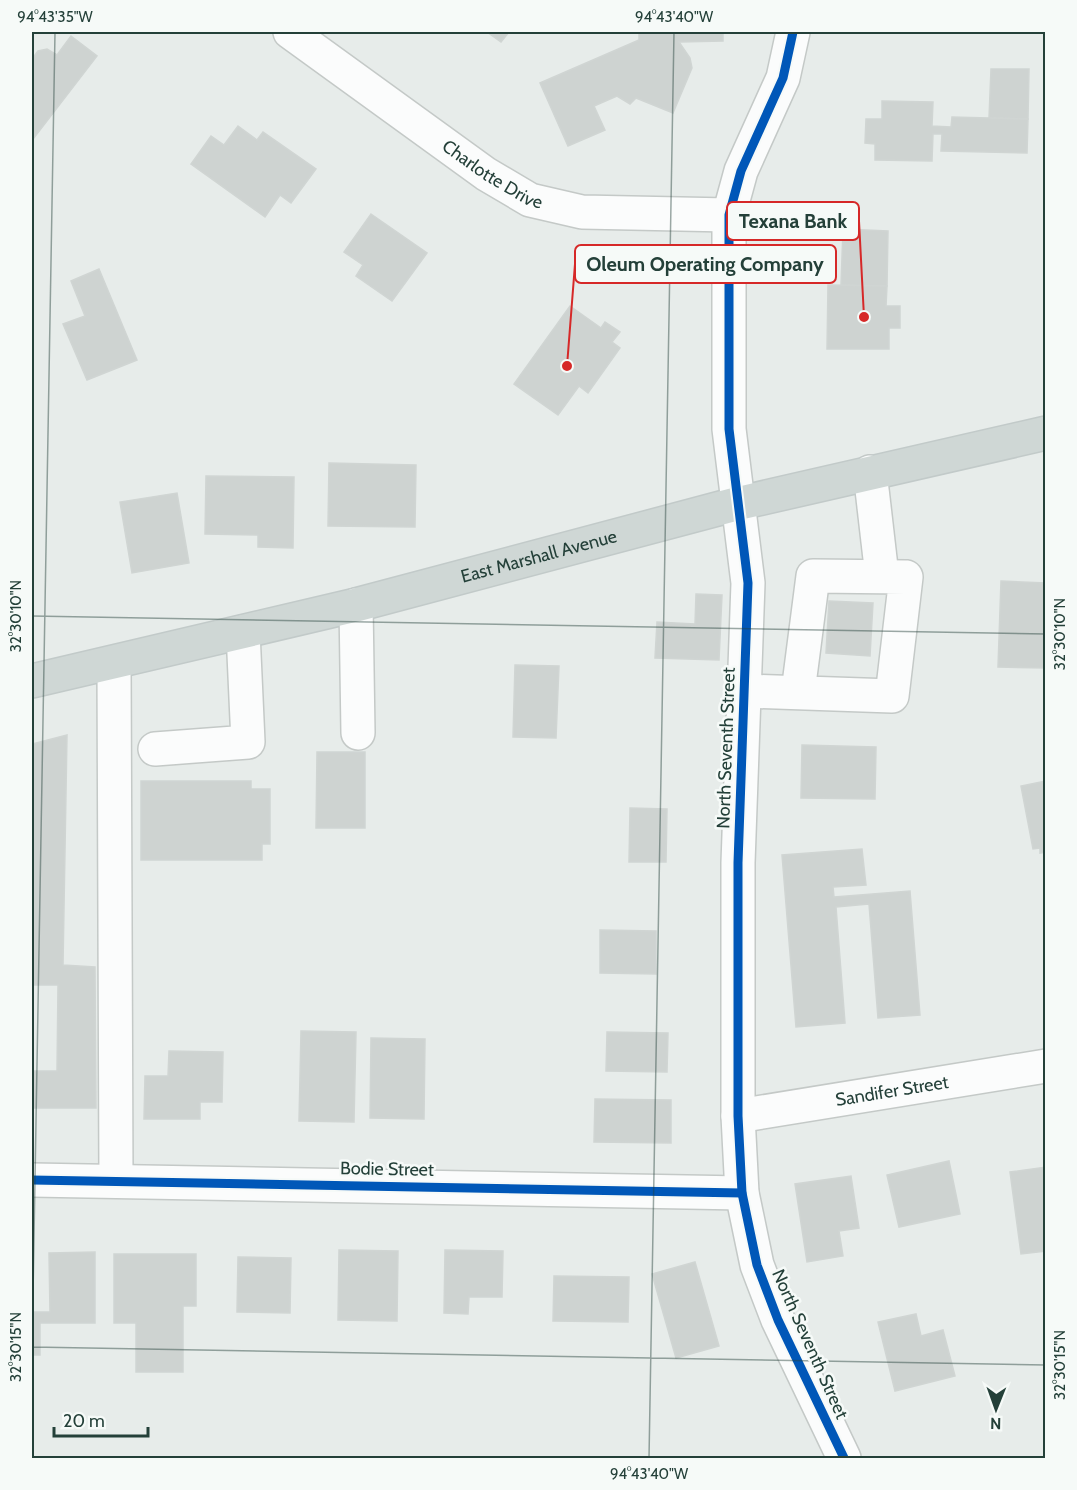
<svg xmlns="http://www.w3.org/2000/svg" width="1077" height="1490" font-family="Cabin,sans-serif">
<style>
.building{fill:#ced3d1;stroke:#d0d5d3;stroke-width:1.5}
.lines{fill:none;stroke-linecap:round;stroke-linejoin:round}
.minor-casing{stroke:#c4c9c7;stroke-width:36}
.major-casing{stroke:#c2cac9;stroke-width:36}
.minor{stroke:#fbfcfc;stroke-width:33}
.major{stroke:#cfd7d5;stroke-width:33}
.cycleway-casing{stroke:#f6faf8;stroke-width:13}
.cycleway{stroke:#0057b8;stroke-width:9}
.ticks{fill:none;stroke:#244039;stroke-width:1.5;stroke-opacity:0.45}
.labels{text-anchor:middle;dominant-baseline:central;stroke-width:5;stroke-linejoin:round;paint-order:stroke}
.street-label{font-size:18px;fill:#244039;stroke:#f6faf8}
.leader{fill:none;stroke:#d62828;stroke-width:2}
.callout-dot{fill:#d62828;stroke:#f6faf8;stroke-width:2}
.callout{fill:#f6faf8;stroke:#d62828;stroke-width:2}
.callout-label{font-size:20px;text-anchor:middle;font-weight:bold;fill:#244039}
.neatline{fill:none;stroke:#244039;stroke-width:2}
.ticks-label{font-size:15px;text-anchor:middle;fill:#244039}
</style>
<rect width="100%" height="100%" fill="#e7ecea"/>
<g class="building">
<path d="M487,32h22l-8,10z"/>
<path d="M639,32h84v9l-44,1 11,16 2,10 -19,45 -37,-15 -6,6 -13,-8 -23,10 11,24 -37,16 -28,-63 99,-43z"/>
<path d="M71,36l26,20 -64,83 -1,-80 6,-8 9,-2 10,6z"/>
<path d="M991,69h38l-1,50 -39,-1z"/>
<path d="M882,101l51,1 -1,24 19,1 1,-10 76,2 -1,34 -86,-2 1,-17h-9l-1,27 -57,-1v-16l-10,-1 1,-24h16z"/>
<path d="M238,126l19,14 6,-8 53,37 -25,34 -11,-8 -15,22 -74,-53 20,-28 13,9z"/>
<path d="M371,214l56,39 -35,48 -36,-25 7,-11 -19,-13z"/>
<path d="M843,229l45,2 -1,55 -46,-1z"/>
<path d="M99,269l38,91 -50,20 -24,-56 22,-8 -14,-35z"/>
<path d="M828,285l59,1 -1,20h14v22h-11v21h-62z"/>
<path d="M570,306l31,22 4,-6 15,10 -8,10 8,6 -32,45 -9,-7 -21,29 -44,-31z"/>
<path d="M329,463l87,2 -1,62 -87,-1z"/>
<path d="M206,476l88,1 -1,71 -35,-1v-12l-53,-1z"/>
<path d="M177,493l12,70 -57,10 -12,-71z"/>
<path d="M1001,581l45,2v85l-48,-1z"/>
<path d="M696,594l26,1 -3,65 -64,-2 2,-36 38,2z"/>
<path d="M829,601l44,2 -3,53 -44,-3z"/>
<path d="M515,665l44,1 -3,72 -43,-1z"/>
<path d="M67,735l-4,230 32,2 1,141h-64v-37h25l1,-86h-26v-241z"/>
<path d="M802,745l74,2 -1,52 -74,-1z"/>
<path d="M317,752h48v76h-49z"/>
<path d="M141,781h110v8h19v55h-8v16h-121z"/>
<path d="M1046,781v71l-6,1v-5l-7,1 -12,-63z"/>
<path d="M630,808l37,1 -1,53h-37z"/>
<path d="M862,849l4,36 -33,2 1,10 76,-6 10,124 -42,3 -9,-114 -33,3 9,116 -49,4 -14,-172z"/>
<path d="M600,930l56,1v43l-56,-1z"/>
<path d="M301,1031l55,1 -2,90 -55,-1z"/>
<path d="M607,1032l61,1 -1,39 -61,-1z"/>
<path d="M371,1038l54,1 -1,80 -54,-1z"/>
<path d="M169,1051l54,1 -1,50h-22v17h-56l1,-43h23z"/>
<path d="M595,1099l76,1v43l-77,-1z"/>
<path d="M949,1161l11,53 -61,13 -12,-52z"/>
<path d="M1046,1167v84l-25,3 -11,-82z"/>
<path d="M851,1176l8,52 -20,3 4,25 -36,6 -12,-78z"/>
<path d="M339,1250l59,1 -1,70 -59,-1z"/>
<path d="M445,1250l58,1 -1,46h-33l-1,17 -24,-1z"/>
<path d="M95,1252v71h-55v32h-8v-43h18l-1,-59z"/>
<path d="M114,1254h82v52h-13v66h-47v-49h-22z"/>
<path d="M238,1257l53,1 -1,55 -53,-1z"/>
<path d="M695,1262l24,84 -43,12 -24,-84z"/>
<path d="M554,1276l75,1 -1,45 -75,-1z"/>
<path d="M916,1314l5,22 22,-6 12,46 -60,15 -17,-69z"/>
</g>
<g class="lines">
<defs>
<g id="minor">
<path id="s1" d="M290,32l196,142 44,26 52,12 147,3"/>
<path d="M793,32l-10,46 -42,93 -12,44v214l19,154 -10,280v253l4,77 15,72 21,55 66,138"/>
<path d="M870,472l12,104"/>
<path d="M356,605l2,128"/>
<path d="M114,663l2,517"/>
<path d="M744,691l148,5 14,-119 -93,-1 -15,116"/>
<path d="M155,749l93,-7 -5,-110"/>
<path id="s2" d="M738,1116l308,-50"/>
<path d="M32,1180l710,13"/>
</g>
<g id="major">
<path id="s3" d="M32,681l324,-76 380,-101 310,-71"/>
</g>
</defs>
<use href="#minor" class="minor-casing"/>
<use href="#major" class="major-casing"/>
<use href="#minor" class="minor"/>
<use href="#major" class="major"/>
<defs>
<g id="cycleway">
<path d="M793,32l-10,46 -42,93 -12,44v214l19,154 -10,280v253l4,77 15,72 21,55 66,138"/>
<path d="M32,1180l710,13"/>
</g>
</defs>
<use href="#cycleway" class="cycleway-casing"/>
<use href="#cycleway" class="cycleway"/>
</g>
<path class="ticks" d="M32,616l1014,18M32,1347l1014,18M32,1352l23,-1320M649,1458l25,-1426"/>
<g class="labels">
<g class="street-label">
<text stroke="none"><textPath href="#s1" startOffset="248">Charlotte Drive</textPath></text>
<text stroke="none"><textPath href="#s3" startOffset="522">East Marshall Avenue</textPath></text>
<text transform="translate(726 748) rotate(-88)">North Seventh Street</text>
<text stroke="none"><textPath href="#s2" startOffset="156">Sandifer Street</textPath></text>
<text transform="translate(387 1169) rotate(1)">Bodie Street</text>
<text transform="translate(810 1344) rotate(66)">North Seventh Street</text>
</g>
</g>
<path class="leader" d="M864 317L859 221M567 366L575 264"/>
<g class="callout-dot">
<circle cx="864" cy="317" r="6"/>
<circle cx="567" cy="366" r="6"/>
</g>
<g class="callout">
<rect x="727" y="202" width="132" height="38" rx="6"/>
<rect x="575" y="245" width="261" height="38" rx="6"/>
</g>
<g class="callout-label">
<text x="793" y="228">Texana Bank</text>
<text x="705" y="271">Oleum Operating Company</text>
</g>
<rect width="1077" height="1490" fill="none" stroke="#f6faf8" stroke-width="66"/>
<g transform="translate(996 1409) rotate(181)" stroke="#f6faf8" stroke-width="4.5" paint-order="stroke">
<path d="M0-4.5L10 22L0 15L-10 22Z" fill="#244039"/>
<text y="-9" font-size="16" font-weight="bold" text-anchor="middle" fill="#244039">N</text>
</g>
<path d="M54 1427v9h94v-9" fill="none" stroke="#244039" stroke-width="3"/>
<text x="63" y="1427" font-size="18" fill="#244039" stroke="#f6faf8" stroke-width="4.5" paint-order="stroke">20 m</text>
<rect x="33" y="33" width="1011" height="1424" class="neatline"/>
<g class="ticks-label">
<text x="55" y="22">94°43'35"W</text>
<text x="674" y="22">94°43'40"W</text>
<text transform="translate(16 616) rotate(-90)" y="5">32°30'10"N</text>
<text transform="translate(1060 634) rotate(-90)" y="5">32°30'10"N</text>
<text transform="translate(16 1347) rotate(-90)" y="5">32°30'15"N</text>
<text transform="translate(1060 1365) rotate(-90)" y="5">32°30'15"N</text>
<text x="649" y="1479">94°43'40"W</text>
</g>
</svg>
